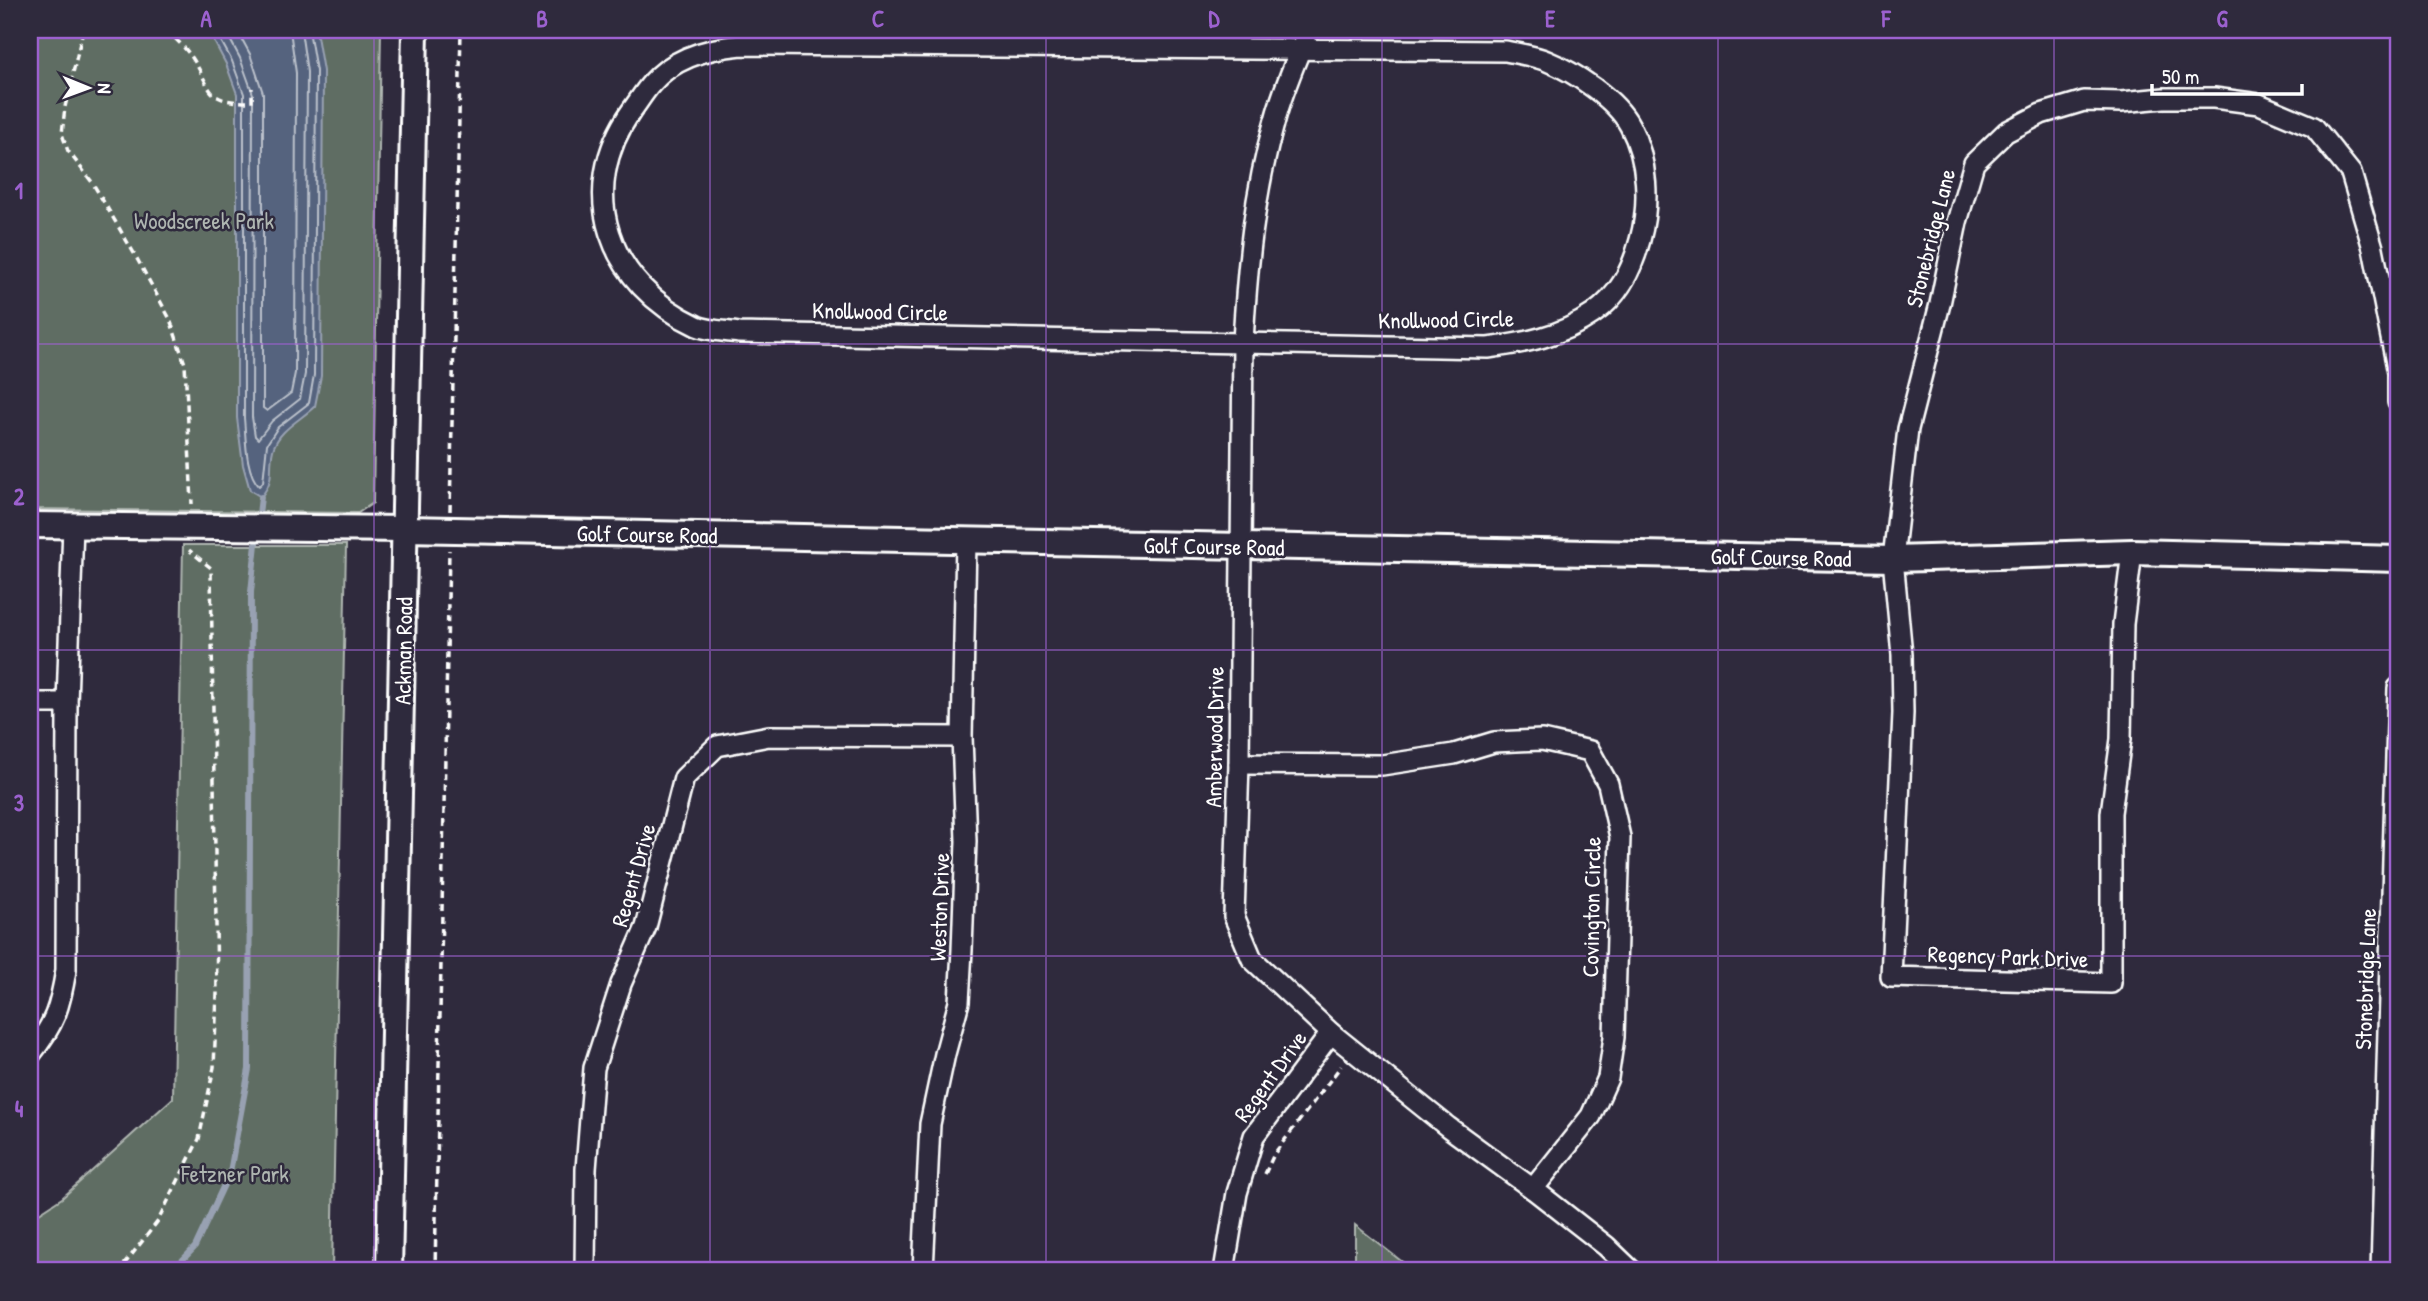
<svg xmlns="http://www.w3.org/2000/svg" width="2428" height="1301" font-family="'Patrick Hand',sans-serif">
<style>
.green{fill:#5f6d63;stroke:#afb6b1;stroke-width:2}
.water{fill:#54637e;stroke:#98a1b2;stroke-width:2}
.lines{fill:none;stroke-linecap:round;stroke-linejoin:round}
.shore{stroke:#bbc1cb;stroke-width:2}
.stream{stroke:#98a1b2;stroke-width:6}
.minor-casing{stroke:#fff;stroke-width:24}
.tertiary-casing{stroke:#fff;stroke-width:30}
.path{stroke:#fff;stroke-width:3.5;stroke-dasharray:7 5;stroke-linecap:butt}
.minor{stroke:#2f2a3d;stroke-width:19}
.tertiary{stroke:#2f2a3d;stroke-width:24}
.grid{fill:none;stroke:#9c61cf;stroke-width:2;stroke-opacity:0.55}
.labels{text-anchor:middle;dominant-baseline:central;stroke-width:5;stroke-linejoin:round;paint-order:stroke}
.park-label{font-size:23px;fill:#afb6b1;stroke:#2f2a3d}
.street-label{font-size:23px;fill:#fff;stroke:#2f2a3d}
.neatline{fill:none;stroke:#9c61cf;stroke-width:2.5}
.grid-label{font-size:23px;text-anchor:middle;font-weight:bold;fill:#9c61cf}
</style>
<rect width="100%" height="100%" fill="#2f2a3d"/>
<filter id="ink" filterUnits="userSpaceOnUse"><feTurbulence type="fractalNoise" baseFrequency=".0143" numOctaves="2"/><feDisplacementMap in="SourceGraphic" scale="14" xChannelSelector="R" yChannelSelector="G"/><feConvolveMatrix kernelMatrix="1 2 1 2 8 2 1 2 1" color-interpolation-filters="sRGB"/></filter>
<g filter="url(#ink)">
<g class="green">
<path d="M30,30h351l-8,473 -15,10 -328,-4z"/>
<path d="M183,545h163l-14,726h-302v-52l32,-21 111,-100z"/>
<path d="M1355,1225l59,46h-59z"/>
</g>
<path class="water" d="M208,30h108l7,41 -2,305 -6,30c-13,13 -37,24 -42,44 -5,21 3,28 -12,47l-11,-7 -7,-25 -6,-47v-324l-11,-30z"/>
<g class="lines">
<g class="shore">
<path d="M215,30l17,31 12,33v324c2,19 1,54 15,68l4,-4 4,-38 11,-17 31,-24 5,-28 2,-304 -7,-41"/>
<path d="M225,30l15,28 13,36 -1,323 3,19 3,3 14,-18 28,-22 5,-25 2,-302 -6,-42"/>
<path d="M237,30l13,24 13,39v315l4,3 24,-18 4,-20 1,-300 -6,-43"/>
</g>
<g class="stream">
<path d="M258,523l3,-26"/>
<path d="M172,1271l23,-24 35,-75 19,-103 2,-477 6,-58"/>
</g>
<defs>
<g id="minor">
<path d="M1308,30c-11,29 -25,59 -33,90 -21,73 -28,147 -32,222l-4,422 -5,152 18,43 79,74 117,94 85,62 73,57 26,25"/>
<path d="M742,45l764,6c14,3 29,5 41,10 27,11 69,38 83,65 18,34 20,78 10,114 -8,30 -21,56 -47,74 -32,22 -68,29 -105,34l-749,-15c-13,-2 -30,-2 -42,-7 -88,-41 -123,-134 -65,-216 6,-8 12,-18 19,-26 22,-26 58,-36 91,-39z"/>
<path d="M2132,552l-9,72 -2,115 -10,74v170l-220,-6 12,-264 -1,-58 -9,-96 15,-130 32,-125 17,-82 17,-59 32,-31 35,-18 43,-13 37,1 43,-4h50l45,6 55,23 37,46 22,75 25,125v29"/>
<path d="M30,703h37"/>
<path d="M1239,764l143,1 72,-11 40,-12 48,-2 48,11 18,33 12,53 -6,200 -6,41 -17,38 -58,73"/>
<path d="M30,1055c25,-31 30,-48 36,-85l1,-267 6,-178"/>
<path d="M585,1271l1,-102 8,-101 27,-84 25,-57 38,-149 33,-32 52,-10 193,1"/>
<path d="M923,1271l7,-147 15,-70 14,-52 3,-52 4,-109 -4,-104 4,-196"/>
<path d="M1224,1271l13,-78 17,-57 77,-103"/>
<path d="M2381,1271l17,-583"/>
</g>
<g id="tertiary">
<path d="M30,525l375,4 1488,30 239,-7 266,7"/>
<path d="M389,1271l26,-1241"/>
</g>
</defs>
<use href="#minor" class="minor-casing"/>
<use href="#tertiary" class="tertiary-casing"/>
<g class="path">
<path d="M83,30l-18,77 -3,27 6,17 24,31 43,73 35,64 15,45 7,140"/>
<path d="M167,30c8,9 19,18 26,29 21,33 11,43 59,43v-14"/>
<path d="M450,511l11,-481"/>
<path d="M1265,1174l9,-20 67,-88"/>
<path d="M114,1271l9,-5 35,-45 41,-82 15,-72 3,-73 -6,-426 -22,-18"/>
<path d="M435,1271l14,-721"/>
</g>
<use href="#minor" class="minor"/>
<use href="#tertiary" class="tertiary"/>
</g>
</g>
<path class="grid" d="M374,30v1241M710,30v1241M1046,30v1241M1382,30v1241M1718,30v1241M2054,30v1241M30,344h2368M30,650h2368M30,956h2368"/>
<g class="labels">
<g class="park-label">
<text x="204" y="220">Woodscreek Park</text>
<text x="235" y="1173">Fetzner Park</text>
</g>
<g class="street-label">
<text transform="translate(1930 238) rotate(-76)">Stonebridge Lane</text>
<text transform="translate(880 311) rotate(1)">Knollwood Circle</text>
<text transform="translate(1446 319) rotate(-1)">Knollwood Circle</text>
<text transform="translate(647 534) rotate(1)">Golf Course Road</text>
<text transform="translate(1214 546) rotate(1)">Golf Course Road</text>
<text transform="translate(1781 557) rotate(1)">Golf Course Road</text>
<text transform="translate(403 651) rotate(-89)">Ackman Road</text>
<text transform="translate(1214 737) rotate(-89)">Amberwood Drive</text>
<text transform="translate(633 875) rotate(-74)">Regent Drive</text>
<text transform="translate(939 907) rotate(-88)">Weston Drive</text>
<text transform="translate(1591 907) rotate(-89)">Covington Circle</text>
<text transform="translate(2008 956) rotate(2)">Regency Park Drive</text>
<text transform="translate(2365 979) rotate(-88)">Stonebridge Lane</text>
<text transform="translate(1270 1076) rotate(-54)">Regent Drive</text>
</g>
</g>
<rect width="2428" height="1301" fill="none" stroke="#2f2a3d" stroke-width="77"/>
<g transform="translate(88 88) rotate(91)" stroke="#2f2a3d" stroke-width="5" paint-order="stroke">
<path d="M0-5L12 26L0 18L-12 26Z" fill="#ffffff"/>
<text y="-10" font-size="19" font-weight="bold" text-anchor="middle" fill="#ffffff">N</text>
</g>
<path d="M2152 84v10h150v-10" fill="none" stroke="#ffffff" stroke-width="3.5"/>
<text x="2162" y="84" font-size="21" fill="#ffffff" stroke="#2f2a3d" stroke-width="5" paint-order="stroke">50 m</text>
<rect x="38" y="38" width="2352" height="1224" class="neatline"/>
<g class="grid-label">
<text x="206" y="27">A</text>
<text x="542" y="27">B</text>
<text x="878" y="27">C</text>
<text x="1214" y="27">D</text>
<text x="1550" y="27">E</text>
<text x="1886" y="27">F</text>
<text x="2222" y="27">G</text>
<text x="19" y="199">1</text>
<text x="19" y="505">2</text>
<text x="19" y="811">3</text>
<text x="19" y="1117">4</text>
</g>
</svg>
